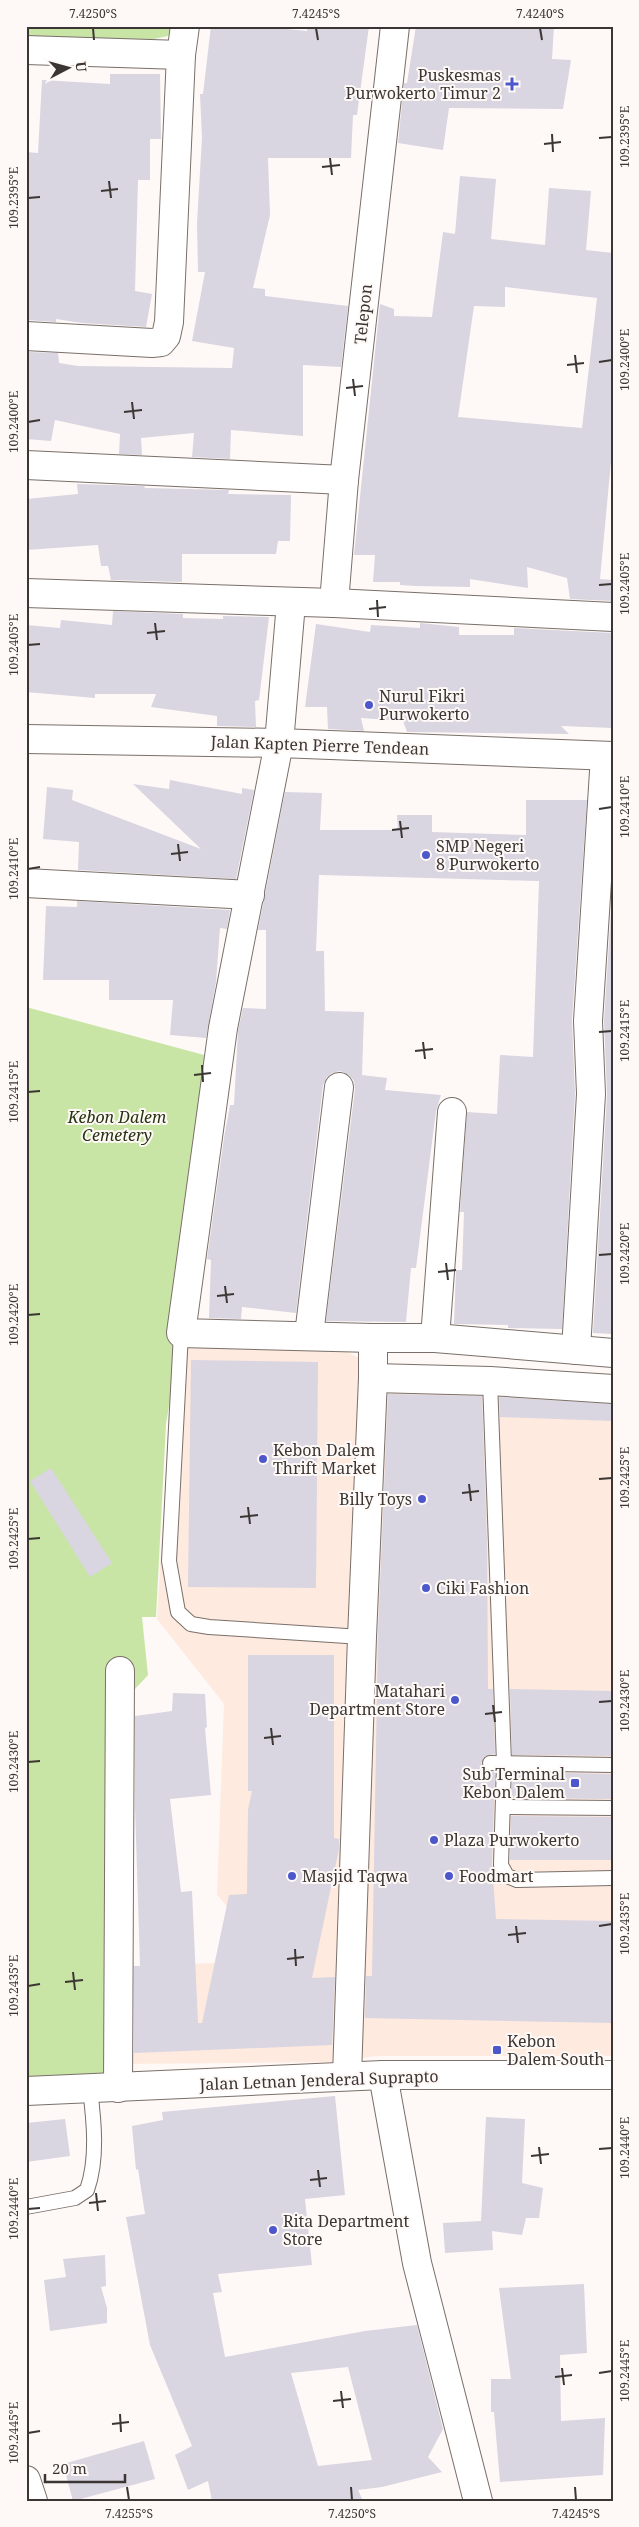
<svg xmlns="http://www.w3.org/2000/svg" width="639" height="2527" font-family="'Noto Serif',serif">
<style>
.built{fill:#feeadf}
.green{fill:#c9e5a6}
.building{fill:#d9d5e1;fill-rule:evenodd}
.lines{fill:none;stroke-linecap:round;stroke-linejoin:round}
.lane-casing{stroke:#7a6f69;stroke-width:16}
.street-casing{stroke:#7a6f69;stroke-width:30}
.secondary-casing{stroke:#7a6f69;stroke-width:30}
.lane{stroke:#fff;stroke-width:14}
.street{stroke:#fff;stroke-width:28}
.secondary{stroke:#fff;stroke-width:28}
.ticks{fill:none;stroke:#3b3633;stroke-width:2}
.poi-dot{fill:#4c57cc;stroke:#fef9f6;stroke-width:2}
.labels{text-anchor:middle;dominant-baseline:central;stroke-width:4;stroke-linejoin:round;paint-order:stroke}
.poi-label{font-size:16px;fill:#3b3633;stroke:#fef9f6;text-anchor:start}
.street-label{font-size:16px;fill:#3b3633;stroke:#fef9f6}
.park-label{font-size:16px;font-style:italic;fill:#263411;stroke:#fef9f6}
.neatline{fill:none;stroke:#3b3633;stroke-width:2}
.ticks-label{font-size:12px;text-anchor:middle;fill:#3b3633}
</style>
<rect width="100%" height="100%" fill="#fef9f6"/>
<path class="built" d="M332,1345l69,33 212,10v668h-236l-42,6 -217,2 3,-97 116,-5 -3,-48 -17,-19 7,-191 -67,-85 16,-273z"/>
<g class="green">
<path d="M26,26h149l-7,10 -19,4 -123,-4z"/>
<path d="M26,1007l193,52 -38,274 -15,91 -10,193h-14l6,58 -39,42 8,370 -91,3z"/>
</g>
<g class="building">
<path d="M211,26h43l53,5 1,-5h61l-12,89h-4l-2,43h-83l2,57 -17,73 12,1v7l83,10 -7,61 -38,-2v71l-72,-6 -1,29 -38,-2 2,-24 -53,5 1,17 -23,-1 1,-20 -65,-14 -4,21 -25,-2v-87l32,1 1,10 19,3 154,2 2,-20 -42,-7 13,-69h-7l-1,-49 5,-85 -2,-44h3z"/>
<path d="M416,26h138l-2,33 19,1 -8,49 -114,-1 -6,42 -45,-7 6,-60h3z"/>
<path d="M110,74h50l1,65h-11v41h-12l-3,111 17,3 -6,33 -64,-4 -26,-4v3l-30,-2v-168l12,1 4,-73 68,4z"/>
<path d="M460,176l36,3 -5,60 54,6 4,-57 42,3 -5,59 27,3v187l-13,139 13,1v21l-43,-2 -3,-21 -40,-11 1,21 -58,-9v8l-54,-1 -16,-1v-3h-27l2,-27h-21l26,-251 14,5v7l38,1 11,-85 12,2zM505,287l92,11 -15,130 -124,-11 16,-111 31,1z"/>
<path d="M77,484l67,2 1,2 84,2 -1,4 63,1 -1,46h-12l-2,13h-94v28l-71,-2 -3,-14h-7l-3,-21 -72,5v-51l52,-5z"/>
<path d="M113,611l70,3v4l40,1v-3l46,1 -10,83 -4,1 1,26 -39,-1v-10l-66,-9 5,-13h-61v4l-69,-6v-67l34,3 1,-8 51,5z"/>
<path d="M420,623l39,4v8h55v-7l99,5v95l-52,-2 8,8 -162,-2 -4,-11 -42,-3 3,13 -36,-2 -1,-22h-22l11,-83 54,8 1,-7 49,3z"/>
<path d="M170,780l72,14v-6l12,2 -18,89 -158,-9 1,-28 -36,-3 4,-52 26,3 -1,10 129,49 -68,-65 36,5z"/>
<path d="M285,792l37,1 -2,37h78l-1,-15h35v17l94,3v-35h61l-15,220 3,74 -13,235 -54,-1v-3l-54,-1 2,-54h6l2,-58h-4l7,-100 30,2 3,-59 33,2 6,-176 -220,-6 -3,76h8l1,60 39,1 -2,63 25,3 -2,12 56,5 -5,16 -20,157h-5l-5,54 -80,-1 29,-232 -1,-8 -5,-6 -9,-4 -8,2 -5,4 -4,8 -27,228 -54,-6 -1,12 -32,-1 2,-58 -4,-1 17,-121 6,-33h4l4,-74 5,-23 23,1v-79h-8z"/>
<path d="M613,879v422l-1,33 -19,-1 14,-238 -3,-74z"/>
<path d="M77,901l153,9 -3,19 -7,-1 -4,54 -10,56 -36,-3 3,-35h-64v-20h-66l3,-74 31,1z"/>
<path d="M191,1360l127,2 -2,226 -128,-1z"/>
<path d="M388,1394l94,2 5,146 1,147h5l2,65 -10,2 -4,7 4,7 10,2 -3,93 4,54 117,2v102l-248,-5 1,-42h6l6,-344z"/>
<path d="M499,1397l114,7v17l-113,-4z"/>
<path d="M51,1468l61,95 -22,14 -60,-96z"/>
<path d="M248,1655h86v183l5,1v10l-27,129 23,-1 -3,68 -198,8v-87h6l-5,-159v-91l37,-5 1,-18 32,1 2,33 -2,1 6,67 -41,4 11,93 11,-1 6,132h4l27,-128 18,-1 1,-84 4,-19h-4z"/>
<path d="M510,1689l103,2v65l-101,-1z"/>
<path d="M512,1772l101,2v25l-101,-1z"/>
<path d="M511,1816l102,1v43h-103z"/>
<path d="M335,2096l10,99 -40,4 7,66 -94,9 4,18 -9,1 12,64 140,-26 52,-6 26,104 -15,28 14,15 -60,15 -24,3 5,11h-151l-4,-20 -20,9 -13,-35 17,-9 -42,-101 -24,-128 19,-3 -7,-45 -2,1 -4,-44 31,-6 -1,-8zM348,2367l24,93 -54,6 -27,-93z"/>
<path d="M486,2117l39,2 -3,64 21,5 -4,30h-13l-4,17 -30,-4 1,19 -48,3 -2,-30 38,-2z"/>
<path d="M65,2119l5,37 -44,6v-39z"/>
<path d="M105,2255l1,31 -5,1 6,21v15l-57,8 -6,-51 22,-3 -3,-18z"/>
<path d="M584,2284l3,69 -27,2 1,66 44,-3 -2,57 -103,7 -6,-70h-3v-33h20l-12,-91z"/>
<path d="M144,2441l11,38 -82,22 -10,-37z"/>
</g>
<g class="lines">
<defs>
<g id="lane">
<path d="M181,1333l-12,228 9,51 13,12 18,3 153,10"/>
<path d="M490,1381l14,382 -3,102 6,11 10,4 96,-2"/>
<path d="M490,1763l123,2"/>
<path d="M503,1807l110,1"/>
<path d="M26,2207l49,-9 12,-8c11,-31 7,-69 3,-101"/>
</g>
<g id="street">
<path d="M26,50l155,5"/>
<path d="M26,336l126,7 9,-1 5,-6 3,-14 12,-267 4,-29"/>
<path d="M26,465l318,15"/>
<path d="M26,593l308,10 279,14"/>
<path d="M291,603l-12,140 -56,285 -42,305 192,5"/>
<path d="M334,603l10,-123 51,-454"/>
<path d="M26,883l224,12"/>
<path d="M309,1335l30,-248"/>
<path d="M435,1338l17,-226"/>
<path d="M576,1350l15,-256 -3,-73 17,-265"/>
<path d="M383,2075l34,188 61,238"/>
<path d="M118,2088l2,-417"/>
<path d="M26,2480l7,21"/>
</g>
<g id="secondary">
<path d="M26,739l253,4 334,13"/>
<path d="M373,1378l117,3 123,8"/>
<path d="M347,2076l15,-439 11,-259v-40h62l178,15"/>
<path d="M26,2091l357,-16h230"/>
</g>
</defs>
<use href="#lane" class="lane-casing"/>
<use href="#street" class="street-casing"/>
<use href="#secondary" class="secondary-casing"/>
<use href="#lane" class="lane"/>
<use href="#street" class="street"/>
<use href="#secondary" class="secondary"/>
</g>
<path class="ticks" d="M93,28l1,12M316,28l2,12M540,28l2,12M552,134l1,18M599,138l13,-1M544,144l17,-2M330,158l2,17M322,167l18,-2M109,181l2,17M101,191l17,-2M28,198l12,-1M575,355l2,18M599,362l13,-2M567,365l17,-2M353,379l2,17M346,388l17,-2M132,402l2,17M124,412l18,-2M28,422l12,-2M599,585l13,-1M377,600l1,17M369,609l17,-2M155,623l2,17M147,633l18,-2M28,645l12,-1M599,809l13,-2M400,821l2,17M392,830l17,-2M178,844l2,17M171,854l17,-2M28,869l12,-2M599,1032l13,-1M423,1042l2,17M415,1051l18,-2M202,1065l1,17M194,1075l17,-2M28,1092l12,-1M599,1255l13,-1M446,1263l2,17M438,1272l18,-2M225,1286l2,17M217,1296l17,-2M28,1315l12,-1M599,1479l13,-1M469,1484l2,17M462,1493l17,-2M248,1507l2,17M240,1517l18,-2M28,1539l12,-1M599,1702l13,-1M493,1705l2,17M485,1714l17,-2M271,1728l2,17M264,1738l17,-2M28,1762l12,-1M516,1926l2,17M599,1926l13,-2M508,1935l18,-2M295,1949l1,17M287,1959l17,-2M73,1972l2,18M65,1982l18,-2M28,1986l12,-2M539,2147l2,17M599,2149l13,-1M531,2156l18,-2M318,2170l2,17M310,2180l17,-2M96,2193l2,18M89,2203l17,-2M28,2209l12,-1M562,2368l2,17M599,2373l13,-2M555,2377l17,-2M341,2391l2,17M333,2401l18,-2M120,2414l1,18M112,2424l17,-2M28,2433l12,-2M127,2487l2,13M351,2487l1,13M575,2487l1,13"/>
<g class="poi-dot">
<path d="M509.5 76.5h5v5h5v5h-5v5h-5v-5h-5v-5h5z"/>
<circle cx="369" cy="705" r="5"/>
<circle cx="426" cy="855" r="5"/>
<circle cx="263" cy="1459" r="5"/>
<circle cx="422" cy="1499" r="5"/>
<circle cx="426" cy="1588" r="5"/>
<circle cx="455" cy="1700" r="5"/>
<rect x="570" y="1778" width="10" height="10" rx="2.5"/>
<circle cx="434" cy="1840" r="5"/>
<circle cx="292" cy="1876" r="5"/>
<circle cx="449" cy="1876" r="5"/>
<rect x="492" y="2045" width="10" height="10" rx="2.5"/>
<circle cx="273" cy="2230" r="5"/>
</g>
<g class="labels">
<g class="poi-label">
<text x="501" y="75" text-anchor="end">Puskesmas<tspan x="501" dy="18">Purwokerto Timur 2</tspan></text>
<text x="379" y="696">Nurul Fikri<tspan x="379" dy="18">Purwokerto</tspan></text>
<text x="436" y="846">SMP Negeri<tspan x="436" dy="18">8 Purwokerto</tspan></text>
<text x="273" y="1450">Kebon Dalem<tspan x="273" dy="18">Thrift Market</tspan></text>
<text x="412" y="1499" text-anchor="end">Billy Toys</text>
<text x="436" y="1588">Ciki Fashion</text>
<text x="445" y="1691" text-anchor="end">Matahari<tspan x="445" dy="18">Department Store</tspan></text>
<text x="565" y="1774" text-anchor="end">Sub Terminal<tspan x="565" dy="18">Kebon Dalem</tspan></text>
<text x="444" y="1840">Plaza Purwokerto</text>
<text x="302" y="1876">Masjid Taqwa</text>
<text x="459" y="1876">Foodmart</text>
<text x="507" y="2041">Kebon<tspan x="507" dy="18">Dalem South</tspan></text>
<text x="283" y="2221">Rita Department<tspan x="283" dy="18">Store</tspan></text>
</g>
<g class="street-label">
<text transform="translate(363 314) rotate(-84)">Telepon</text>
<text transform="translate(320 745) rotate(2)">Jalan Kapten Pierre Tendean</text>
<text transform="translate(319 2080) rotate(-2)">Jalan Letnan Jenderal Suprapto</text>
</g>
<g class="park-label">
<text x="117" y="1117">Kebon Dalem<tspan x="117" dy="18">Cemetery</tspan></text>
</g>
</g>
<rect width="639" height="2527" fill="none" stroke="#fef9f6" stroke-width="55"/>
<g transform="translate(68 68) rotate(84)" stroke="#fef9f6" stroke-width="4" paint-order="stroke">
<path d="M0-4L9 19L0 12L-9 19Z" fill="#3b3633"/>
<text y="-8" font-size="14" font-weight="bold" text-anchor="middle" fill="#3b3633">U</text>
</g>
<path d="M45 2474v8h80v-8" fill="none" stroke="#3b3633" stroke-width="2.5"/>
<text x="52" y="2474" font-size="15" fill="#3b3633" stroke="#fef9f6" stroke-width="4" paint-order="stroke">20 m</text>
<rect x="28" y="28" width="584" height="2472" class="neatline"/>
<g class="ticks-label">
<text x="93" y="18">7.4250°S</text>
<text x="316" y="18">7.4245°S</text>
<text x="540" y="18">7.4240°S</text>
<text transform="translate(625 137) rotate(-90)" y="4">109.2395°E</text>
<text transform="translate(14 198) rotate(-90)" y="4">109.2395°E</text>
<text transform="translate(625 360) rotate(-90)" y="4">109.2400°E</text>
<text transform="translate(14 422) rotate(-90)" y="4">109.2400°E</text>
<text transform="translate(625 584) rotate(-90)" y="4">109.2405°E</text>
<text transform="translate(14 645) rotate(-90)" y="4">109.2405°E</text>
<text transform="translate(625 807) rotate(-90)" y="4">109.2410°E</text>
<text transform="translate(14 869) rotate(-90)" y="4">109.2410°E</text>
<text transform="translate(625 1031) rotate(-90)" y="4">109.2415°E</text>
<text transform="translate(14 1092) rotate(-90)" y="4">109.2415°E</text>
<text transform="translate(625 1254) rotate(-90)" y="4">109.2420°E</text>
<text transform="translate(14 1315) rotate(-90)" y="4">109.2420°E</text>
<text transform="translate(625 1478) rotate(-90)" y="4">109.2425°E</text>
<text transform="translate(14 1539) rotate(-90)" y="4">109.2425°E</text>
<text transform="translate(625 1701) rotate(-90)" y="4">109.2430°E</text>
<text transform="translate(14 1762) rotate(-90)" y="4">109.2430°E</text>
<text transform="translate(625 1924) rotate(-90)" y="4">109.2435°E</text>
<text transform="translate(14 1986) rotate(-90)" y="4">109.2435°E</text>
<text transform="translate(625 2148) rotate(-90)" y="4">109.2440°E</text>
<text transform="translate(14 2209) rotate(-90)" y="4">109.2440°E</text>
<text transform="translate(625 2371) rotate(-90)" y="4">109.2445°E</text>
<text transform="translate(14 2433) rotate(-90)" y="4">109.2445°E</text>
<text x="129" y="2518">7.4255°S</text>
<text x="352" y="2518">7.4250°S</text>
<text x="576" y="2518">7.4245°S</text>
</g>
</svg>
